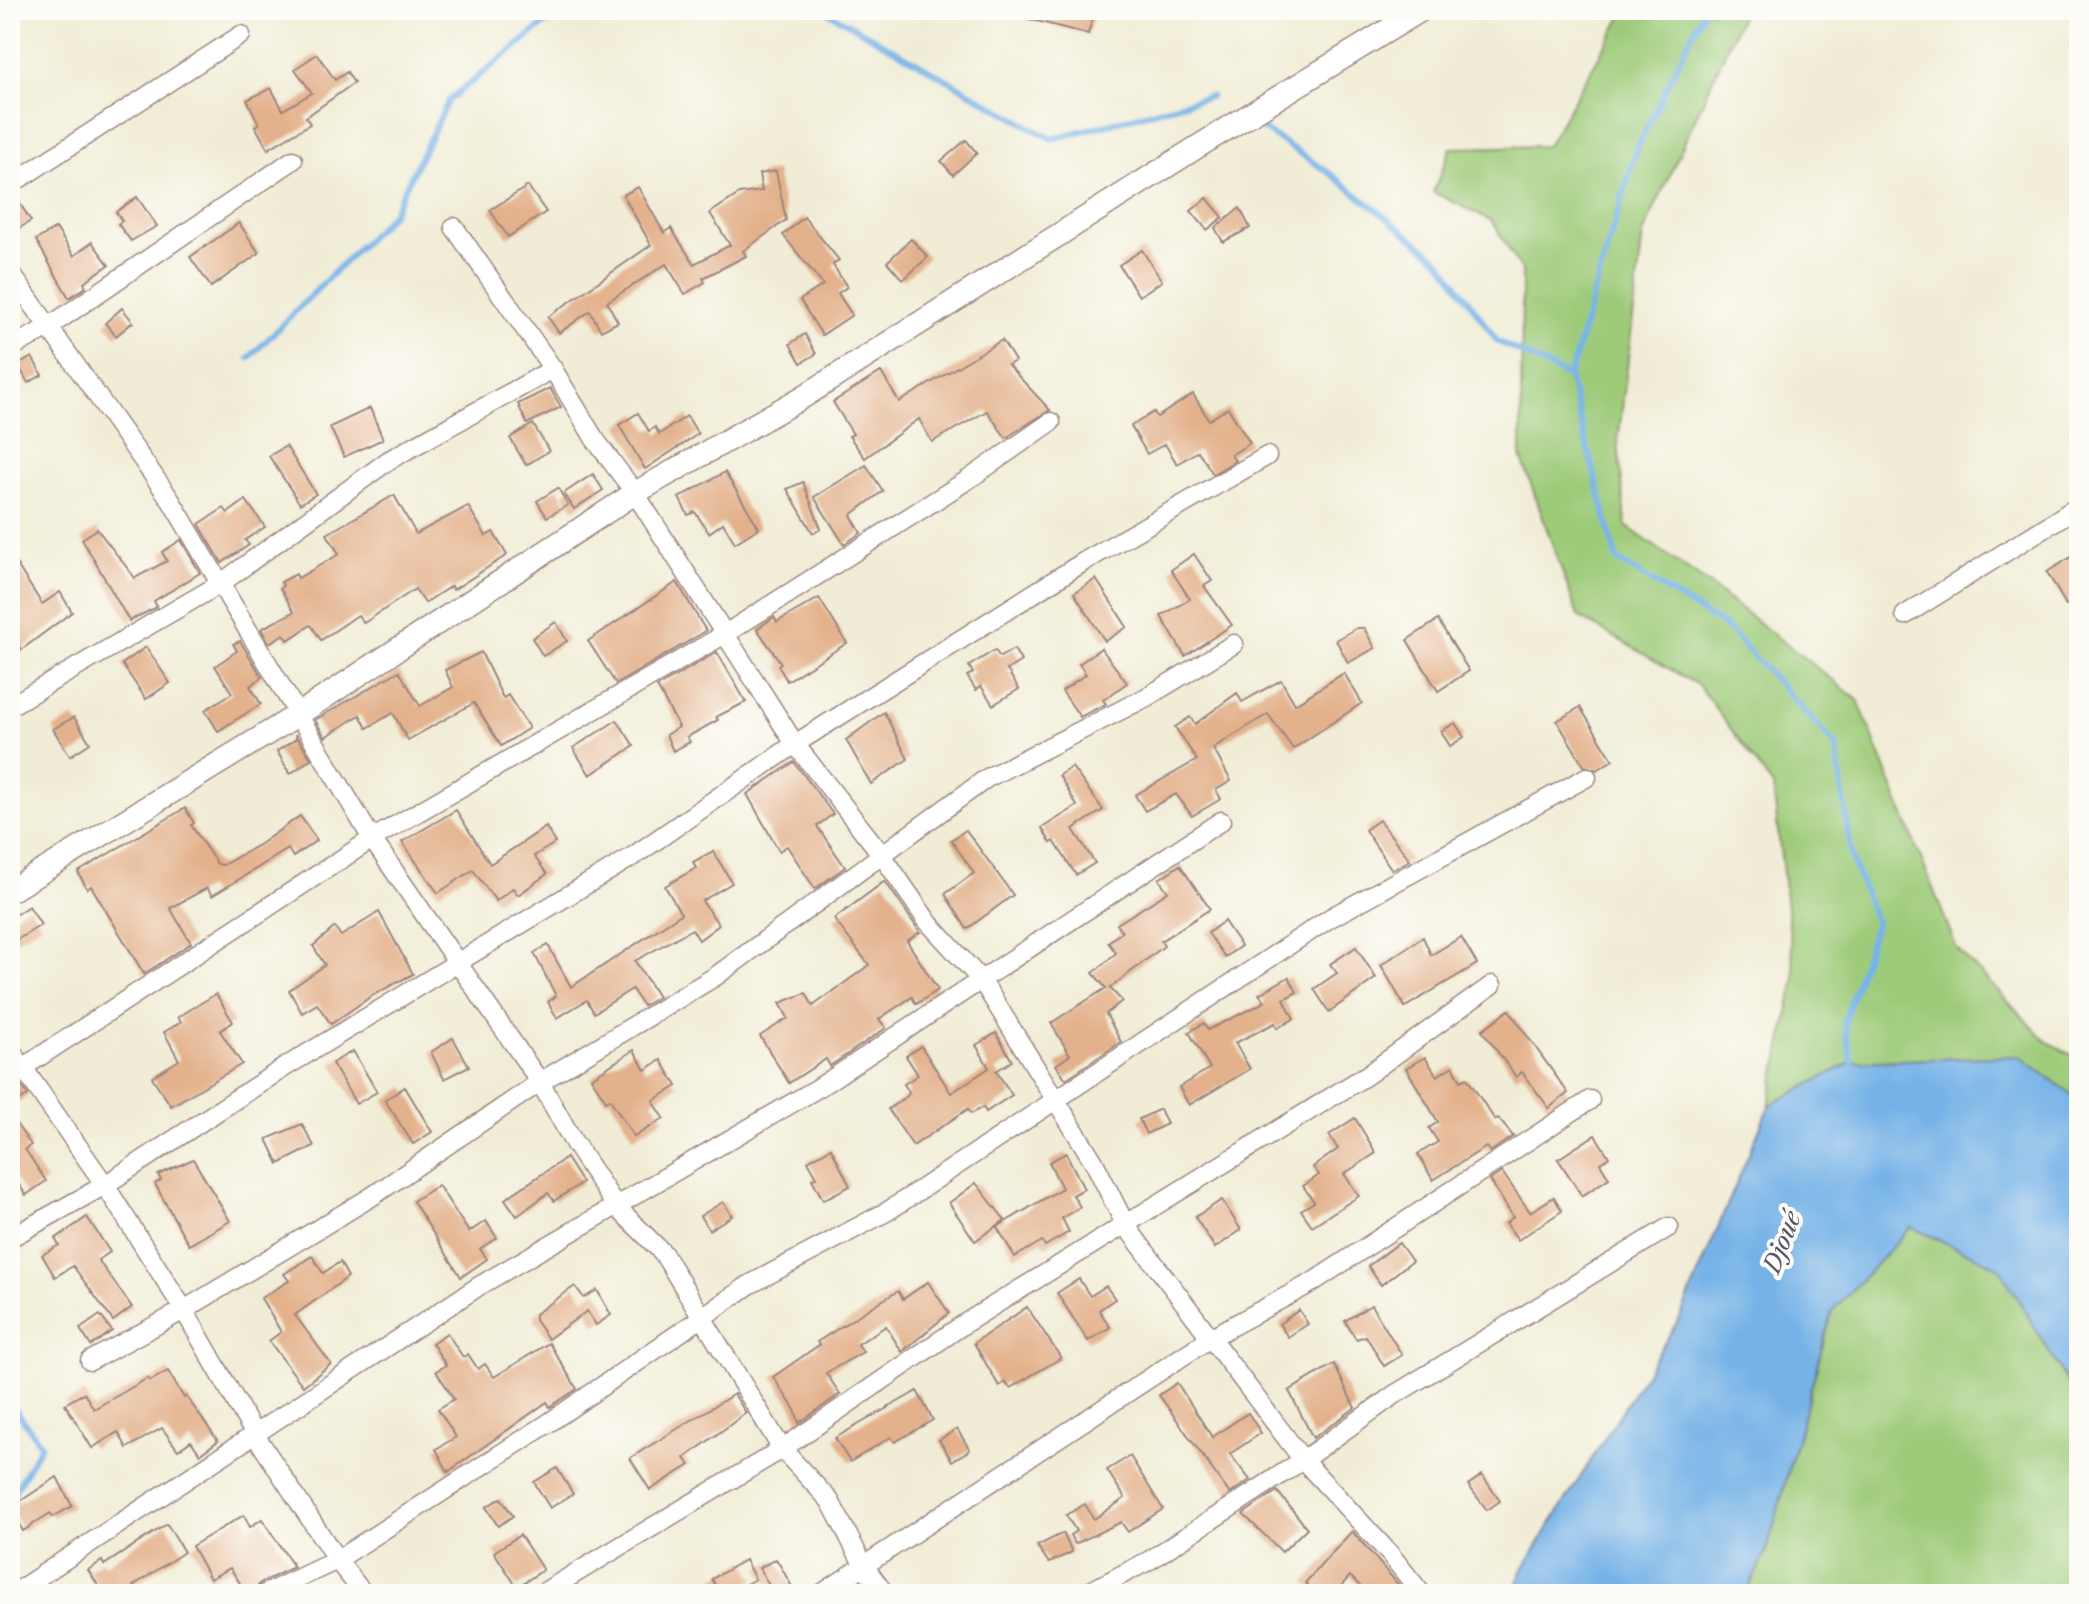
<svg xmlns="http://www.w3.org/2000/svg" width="2089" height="1604" font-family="'Libre Caslon Text',serif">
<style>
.green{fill:#9ecb79;stroke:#747552;stroke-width:2}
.water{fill:#76b2e7;stroke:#606889;stroke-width:2}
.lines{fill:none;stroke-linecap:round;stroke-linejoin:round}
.stream{stroke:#76b2e7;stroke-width:6}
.building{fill:#e3b18b}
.minor-casing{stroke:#9d8680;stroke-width:21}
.tertiary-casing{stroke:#9d8680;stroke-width:25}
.minor{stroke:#fff;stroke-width:18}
.tertiary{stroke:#fff;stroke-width:22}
.labels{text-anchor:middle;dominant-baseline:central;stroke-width:8;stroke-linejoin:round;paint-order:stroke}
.water-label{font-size:24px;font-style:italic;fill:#59526d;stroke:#fdfcf7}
</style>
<rect width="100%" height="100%" fill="#fdfcf7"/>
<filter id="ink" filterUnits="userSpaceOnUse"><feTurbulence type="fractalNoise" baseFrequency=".0125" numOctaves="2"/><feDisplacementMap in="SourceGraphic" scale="16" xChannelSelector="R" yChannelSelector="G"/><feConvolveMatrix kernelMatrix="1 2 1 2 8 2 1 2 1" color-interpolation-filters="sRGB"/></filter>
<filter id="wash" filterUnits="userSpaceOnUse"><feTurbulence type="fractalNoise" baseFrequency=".006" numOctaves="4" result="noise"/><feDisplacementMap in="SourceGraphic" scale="32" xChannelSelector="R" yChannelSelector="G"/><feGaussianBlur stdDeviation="1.8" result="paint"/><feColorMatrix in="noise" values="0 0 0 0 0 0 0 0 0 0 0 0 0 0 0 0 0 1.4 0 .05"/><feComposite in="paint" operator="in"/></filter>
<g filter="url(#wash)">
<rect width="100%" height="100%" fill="#f0ecd5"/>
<g class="green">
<path d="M1626,10h118l-101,224 -25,208 8,84 88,62 144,112 99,249 89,92 33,18v41l-60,-44 -167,6 -83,44 26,-127 -22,-193 -74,-100 -121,-70 -57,-160 1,-185 -30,-50 -59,-29 18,-44 96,-2z"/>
<path d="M1911,1227l88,40 80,135v192h-333l21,-44 65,-239z"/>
</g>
<path class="water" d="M2019,1056l60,44v302l-80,-135 -88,-40 -79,84 -65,239 -21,44h-231l6,-22 159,-254 89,-212 83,-44z"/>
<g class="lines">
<g class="stream">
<path d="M516,10l33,10"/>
<path d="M824,10l228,129 159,-43"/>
<path d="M1704,10l-67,138 -68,229 48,183 110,68 109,117 16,114 24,64 -32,99 8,40"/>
<path d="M1260,127l71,47 109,86 57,81 72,36"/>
<path d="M249,358l143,-144 57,-114 113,-90"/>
<path d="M10,1402l31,43 -31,55"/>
</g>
</g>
<g id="blocks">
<g class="building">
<path d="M1017,10h78l-7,24 -71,-18z"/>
<path d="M317,54l18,26 12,-8 7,11 -48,34 4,7 -42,25 -13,-23 4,-2 -12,-24 24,-12 12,22 29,-17 -17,-24z"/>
<path d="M966,140l11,13 -24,22 -12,-14z"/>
<path d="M776,171l10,49 -43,31 3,5 -43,22 2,4 -20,12 -19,-30 -59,38 11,20 -17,9 -11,-20 -31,22 -11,-16 103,-72 -28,-50 15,-8 26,46 7,-5 23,36 36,-19 -20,-32 29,-19 23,-3 -3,-17z"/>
<path d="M528,186l18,26 -38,25 -18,-27z"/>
<path d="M15,196l16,25 -21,13v-37z"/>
<path d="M137,197l20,29 -26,15 -13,-17 4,-3 -6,-9z"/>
<path d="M1207,198l16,19 -16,13 -16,-19z"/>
<path d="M1240,208l10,20 -27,14 -8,-14z"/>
<path d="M804,217l35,43 -6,5 14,22 -9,6 14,22 -30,20 -22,-35 23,-15 -40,-50z"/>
<path d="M239,223l20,30 -48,34 -21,-30z"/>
<path d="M56,228l18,28 18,-14 17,23 -25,17 2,5 -17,11 -33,-58z"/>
<path d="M911,239l17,18 -25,23 -16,-18z"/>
<path d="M1142,250l20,31 -23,15 -20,-31z"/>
<path d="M122,308l11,14 -17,14 -11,-13z"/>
<path d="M805,334l11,20 -15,9 -11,-19z"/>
<path d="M1002,340l13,21 -7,4 42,45 -44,28 -19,-27 -55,31 -13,-23 -54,39 -16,-22 4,-2 -20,-32 48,-30 18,30z"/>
<path d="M32,357l10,18 -14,8 -10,-18z"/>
<path d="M550,388l11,19 -34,17 -9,-20z"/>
<path d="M1193,394l16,26 19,-12 22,35 -19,12 4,6 -22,13 -15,-23 -21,13 -12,-20 -18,10 -16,-28 23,-14 3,5z"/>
<path d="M370,408l13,31 -39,18 -14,-30z"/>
<path d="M638,413l11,18 6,-4 4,7 28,-18 11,18 -53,35 -26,-44z"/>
<path d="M533,424l16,27 -23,14 -16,-27z"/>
<path d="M286,446l30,48 -16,10 -31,-48z"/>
<path d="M866,465l17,26 -32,24 10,18 -17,11 -30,-47z"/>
<path d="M725,472l34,56 -24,15 -12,-20 -14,10 -14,-21 -7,3 -9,-17z"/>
<path d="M593,474l10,16 -29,19 -10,-16z"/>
<path d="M803,482l18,47 -8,4 -26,-44z"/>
<path d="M558,488l10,17 -21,12 -10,-16z"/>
<path d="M394,495l22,39 52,-28 18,30 7,-4 14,23 -54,35 -2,-4 -26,17 -10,-14 -51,34 -6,-8 -37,25 -10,-15 -23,15 -4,-6 -15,9 -8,-14 33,-17 -14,-24 3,-2 -2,-4 15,-8 2,4 41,-24 -12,-20z"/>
<path d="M246,500l19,27 -20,13 4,5 -27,18 -23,-39 25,-16 4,5z"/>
<path d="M97,529l38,49 32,-17 -5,-9 19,-12 19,33 -46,28 3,6 -28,14 -47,-82z"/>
<path d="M10,554l32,50 18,-12 12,20 -51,38 -2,-4 -9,6z"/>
<path d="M1194,554l18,27 -8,5 28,39 -47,31 -24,-40 29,-17 -19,-29z"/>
<path d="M2073,556l6,10v31l-13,8 -19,-33z"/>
<path d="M1096,579l31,48 -22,14 -31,-48z"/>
<path d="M677,582l29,49 -90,53 -28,-43z"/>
<path d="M819,598l28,45 -60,38 -9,-16 3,-2 -24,-34 17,-12 3,5z"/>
<path d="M1438,620l31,51 -31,20 -31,-51z"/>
<path d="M556,622l11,19 -24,15 -11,-18z"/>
<path d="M1357,628h7l11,20 -27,15 -12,-23z"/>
<path d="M240,641l22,36 -12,9 11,18 -43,27 -13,-21 27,-17 -17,-27 22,-15 -4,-7z"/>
<path d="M146,647l24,36 -24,16 -24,-35z"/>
<path d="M1101,648l26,35 -24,17 3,4 -26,13 -18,-26 24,-17 -7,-10z"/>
<path d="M1014,649l7,12 -14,9 12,19 -26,16 -12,-19 -5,4 -9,-14 6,-3 -4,-7 26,-16 5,7z"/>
<path d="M481,652l22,46 5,-3 21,33 -28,18 -27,-43 -66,37 -15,-27 -26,15 -7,-13 -35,22 -10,-17 84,-49 21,35 33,-19 -8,-17z"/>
<path d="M717,652l29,50 -30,15 2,3 -31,17 3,5 -17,9 -7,-16 13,-8 -22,-40z"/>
<path d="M1344,673l18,30 -69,46 -25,-35 -55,34 18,33 -15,9 5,9 -29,17 -16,-22 -31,17 -10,-16 62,-35 -22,-33 15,-10 5,7 42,-31 5,9 39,-22 14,24z"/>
<path d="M1580,707l33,53 -16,10 -13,-4 -27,-45z"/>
<path d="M884,712l24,47 -37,25 -25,-44z"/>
<path d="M74,717l16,26 -20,13 -17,-27z"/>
<path d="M617,720l17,26 -44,29 -17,-27z"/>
<path d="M1455,723l9,14 -14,9 -9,-15z"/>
<path d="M295,734l16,25 -21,15 -13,-23 19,-12z"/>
<path d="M794,762l39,52 -16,12 28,41 -30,22 -28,-43 -8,5 -32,-57z"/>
<path d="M1072,767l31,43 -30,19 22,34 -19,12 -22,-34 -3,2 -9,-15 35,-22 -18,-31z"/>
<path d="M185,808l9,15 -3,2 26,39 6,1 37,-21 40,-28 17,24 -24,17 -5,-8 -76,47 -5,-8 -37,20 21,35 -47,31 -53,-88 -4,3 -9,-17z"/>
<path d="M456,810l34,54 56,-37 9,16 -21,13 13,18 -29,21 -5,-7 -17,13 -23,-31 -35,23 -36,-51z"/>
<path d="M1379,820l31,40 -18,10 -27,-40z"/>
<path d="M966,830l47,65 -46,34 -22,-35 29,-21 -23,-33z"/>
<path d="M713,851l19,32 -30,18 17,24 -20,15 -7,-11 -57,32 23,36 -15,9 -11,-17 -38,24 -7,-13 -30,18 -9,-16 8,-6 -22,-43 14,-8 23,42 110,-73 -16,-28 31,-18 -3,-6z"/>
<path d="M1180,865l30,44 -49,32 3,5 -54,42 12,13 -16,13 15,28 -55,37 -10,-14 14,-10 -19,-32 55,-35 -13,-15 23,-20 -8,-11 14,-10 -5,-8 51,-32 -9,-13z"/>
<path d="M885,881l35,51 -13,9 31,49 -22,14 -4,-7 -33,22 7,9 -56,38 -4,-7 -37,24 -29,-47 28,-18 -8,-15 26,-10 7,13 56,-41 -35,-46z"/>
<path d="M29,906l12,19 -31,19v-26z"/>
<path d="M379,912l34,62 -40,21 -42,29 -14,-20 -15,9 -13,-23 36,-25 -12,-19 22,-19 6,9z"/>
<path d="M1224,921l17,25 -16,11 -17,-24z"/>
<path d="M1423,937l8,18 30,-18 16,27 -72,43 -24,-42z"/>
<path d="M1356,947l20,31 -47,34 -15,-23 23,-16 -7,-9z"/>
<path d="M1289,977l8,15 -13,7 10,20 -17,9 -2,-5 -40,20 15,26 -61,36 -10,-18 31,-19 -21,-36 15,-9 4,7 57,-28 -6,-8z"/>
<path d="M216,994l17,28 -13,9 22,33 -71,42 -19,-29 27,-17 -15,-28 17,-10 -3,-5z"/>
<path d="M1509,1010l59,83 -19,15 -27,-36 -6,5 -34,-47z"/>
<path d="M996,1033l16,28 -16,10 16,24 -26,17 -3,-5 -12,7 -3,-5 -55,37 -25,-37 19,-13 2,-4 -5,-8 14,-9 -12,-19 15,-10 30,47 38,-25 -13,-23z"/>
<path d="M453,1038l16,28 -25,13 -13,-27z"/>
<path d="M634,1050l11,20 16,-10 16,26 -24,15 11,17 -30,19 -24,-38 -4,2 -15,-23z"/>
<path d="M353,1051l24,41 -21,12 -24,-41z"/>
<path d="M1425,1057l12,19 16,-10 8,15 6,-3 28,42 3,-2 15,18 -23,16 -4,-5 -53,33 -15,-26 20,-12 -9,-14 9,-6 -32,-54z"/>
<path d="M20,1084l8,11 -18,13v-20z"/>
<path d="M405,1087l27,45 -19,12 -28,-44z"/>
<path d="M1160,1109l7,15 -21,10 -7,-15z"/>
<path d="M10,1115l21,30 -6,4 21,32 -20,14 -16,-24z"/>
<path d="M1355,1118l21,35 -32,21 15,22 -47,30 -11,-16 13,-8 -11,-16 16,-11 -6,-8 25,-18 -9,-14z"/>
<path d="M302,1124l12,22 -35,18 -12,-25z"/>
<path d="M1595,1135l14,22 -9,6 9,15 -27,18 -24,-37z"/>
<path d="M831,1148l19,38 -27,14 -11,-21 5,-2 -9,-16z"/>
<path d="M1066,1153l18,36 -11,6 7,12 -18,11 7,14 -24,14 -3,-5 -27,16 -18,-30 65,-39 -13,-26z"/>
<path d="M566,1158l16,25 -28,18 -6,-8 -31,23 -12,-17z"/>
<path d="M193,1159l37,62 -41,24 -34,-61 6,-4 -3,-5z"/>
<path d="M1502,1172l28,40 24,-15 8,14 -44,29 -12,-17 7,-6 -23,-37z"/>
<path d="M976,1183l29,37 -30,21 -26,-38z"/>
<path d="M438,1185l31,47 17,-11 11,17 -17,11 7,10 -26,18 -48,-76z"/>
<path d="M1222,1200l19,30 -26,18 -20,-31z"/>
<path d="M723,1202l9,14 -23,14 -9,-14z"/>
<path d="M87,1217l23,35 -12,8 34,47 -19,14 -40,-55 -18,11 -13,-22 17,-10 -4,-6z"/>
<path d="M1399,1243l13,18 -31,24 -13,-19z"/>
<path d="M312,1256l11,17 17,-11 8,15 -53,38 36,49 -28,22 -34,-45 12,-9 -20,-34 28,-17 -5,-7z"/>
<path d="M1079,1279l11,17 16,-10 9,13 -16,11 11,17 -22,14 -31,-48z"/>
<path d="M928,1282l21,31 -47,39 -16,-26 -28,18 5,8 -37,21 14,21 -41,29 -4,-13 -22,-33 46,-32 -2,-3 56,-36 25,-15 5,8z"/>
<path d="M575,1286l9,12 13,-8 14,25 -15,10 -9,-14 -39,28 -13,-19v-6z"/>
<path d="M1371,1305l31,50 -18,11 -18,-30 -10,3 -11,-18z"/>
<path d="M1027,1307l34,51 -51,30 -5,-6 -6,4 -25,-43z"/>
<path d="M1299,1310l9,14 -20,13 -9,-13z"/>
<path d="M100,1315l12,16 -21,15 -11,-17z"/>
<path d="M447,1333l16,24 5,-3 10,15 7,-5 9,13 55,-34 28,46 -27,18 -3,-5 -99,70 -12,-23 20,-12 -18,-28 16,-10 -18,-28 10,-6 -14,-22z"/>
<path d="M1334,1364l21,44 -42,30 -24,-47z"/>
<path d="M168,1371l16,27 2,-2 32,45 -18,13 -9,-13 -13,9 -16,-22 -35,20 -9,-16 -26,16 -27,-44 19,-11 10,16 54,-31 2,3z"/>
<path d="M1177,1383l35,54 36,-24 13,20 -31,21 20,26 -20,14 -71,-99z"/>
<path d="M917,1391l16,29 -38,22 -4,-5 -41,25 -15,-24z"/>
<path d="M734,1394l12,19 -61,45 5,7 -40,25 -20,-32z"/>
<path d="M957,1429l13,21 -18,11 -13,-21z"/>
<path d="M1130,1456l33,53 -35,23 -7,-10 -46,22 -5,-9 6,-4 -10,-16 19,-11 9,15 31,-21 -18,-28z"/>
<path d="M557,1468l16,26 -23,14 -16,-26z"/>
<path d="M1482,1475l18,26 -13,9 -19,-25z"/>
<path d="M57,1477l15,29 -19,11 -3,-4 -27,18 -13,-23z"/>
<path d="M1277,1491l30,37 -25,24 -39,-38z"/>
<path d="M501,1498l12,18 -15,10 -12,-19z"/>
<path d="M244,1515l6,12 12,-8 32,48 -34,16 -7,11h-6l-17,-26 -20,11 -18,-33z"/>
<path d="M167,1524l17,28 -51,34 5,8h-34l-16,-24 14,-9 2,4z"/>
<path d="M1352,1531l52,60 -3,3h-33l-18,-18 -16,18h-16l-13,-11z"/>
<path d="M1063,1533l9,19 -23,11 -12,-17z"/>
<path d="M520,1535l23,35 -26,17 -23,-35z"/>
<path d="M776,1559l5,8 15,27h-22l-15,-26z"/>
<path d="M745,1560l10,19 -27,15h-8l-8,-15z"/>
</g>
</g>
</g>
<g filter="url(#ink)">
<use href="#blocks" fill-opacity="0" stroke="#9d8680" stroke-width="2"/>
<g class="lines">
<defs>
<g id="minor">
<path d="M10,185l231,-150"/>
<path d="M454,227l99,142 41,69 41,55 160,251 87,111 46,67 54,59 112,181 32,64 177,234 87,94 31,39"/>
<path d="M10,272l160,227 202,340 168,243 33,59 43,65 47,47 119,196 48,52 34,65 21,28"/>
<path d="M10,348l37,-20 246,-168"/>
<path d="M1905,615l174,-109"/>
<path d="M10,706l210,-122 169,-124 164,-91"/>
<path d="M10,1049l95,136 79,125 70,123 83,127 27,34"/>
<path d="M10,1076l362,-237 353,-205 244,-155 82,-57"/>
<path d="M10,1238l95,-53 180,-118 350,-212 160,-111 290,-183 182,-105"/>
<path d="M90,1361l94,-51 187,-113 169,-115 176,-106 271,-198 158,-80 89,-54"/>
<path d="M13,1594l466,-308 339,-198 403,-267"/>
<path d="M265,1594l72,-34 213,-138 199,-137 139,-74 442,-293 257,-141"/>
<path d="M541,1594l241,-145 185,-127 400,-247 125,-90"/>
<path d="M821,1594l391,-257 101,-55 277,-182"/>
<path d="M1085,1594l65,-34 153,-100 91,-65 275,-168"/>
</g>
<path id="tertiary" d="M10,891l289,-177 336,-221 168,-96 399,-253 219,-134"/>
</defs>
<use href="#minor" class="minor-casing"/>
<use href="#tertiary" class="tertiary-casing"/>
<use href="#minor" class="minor"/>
<use href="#tertiary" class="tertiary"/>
</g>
</g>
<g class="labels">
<g class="water-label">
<text transform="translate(1782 1242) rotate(-69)">Djoué</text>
</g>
</g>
<rect width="2089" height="1604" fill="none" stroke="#fdfcf7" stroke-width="40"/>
</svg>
